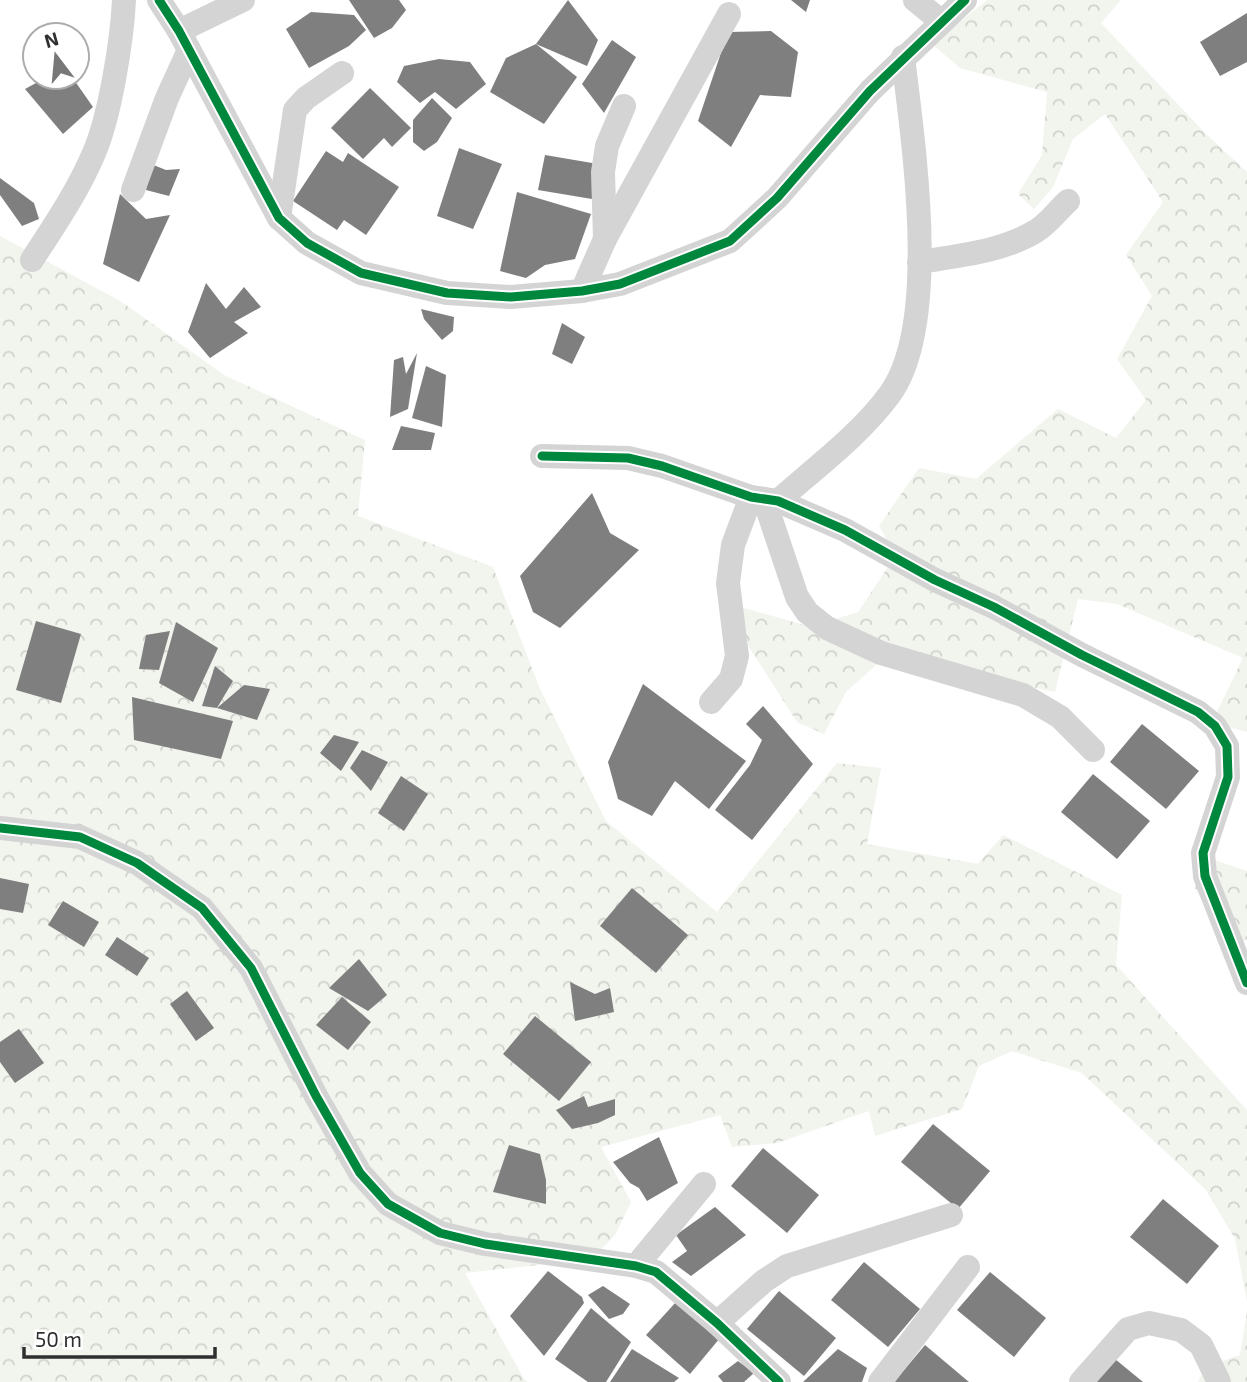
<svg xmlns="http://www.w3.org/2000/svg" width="1247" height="1382" font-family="'Exo 2',sans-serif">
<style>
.forest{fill:url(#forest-crowns)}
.building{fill:#7f7f7f}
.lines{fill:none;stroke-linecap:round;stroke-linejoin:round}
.minor{stroke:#d4d4d4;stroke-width:24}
.cycleway-casing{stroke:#fff;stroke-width:13}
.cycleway{stroke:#00873e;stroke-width:9}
</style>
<defs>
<pattern id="forest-crowns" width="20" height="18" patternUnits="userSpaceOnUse" patternTransform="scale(1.75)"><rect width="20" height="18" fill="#f1f5ed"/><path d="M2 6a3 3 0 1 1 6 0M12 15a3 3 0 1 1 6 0" fill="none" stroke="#cfd2cc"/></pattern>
</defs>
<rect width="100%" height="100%" fill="#fff"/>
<g class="forest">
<path d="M987,0h134l-20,23 104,110 42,39v560l-35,-10 31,-64 -126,-54 -39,-5 -23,93 -169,-36 -40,36 -22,42 -27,-12 -48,-75 -12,-41 74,21 47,-15 38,-57 -17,-29 40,-58 57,11 82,-70 58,29 30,-38 -29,-41 35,-63 -26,-41 37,-53 -58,-88 -32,25 -20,48 -19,22 -16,-15 24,-39 5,-63 -87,-24 -28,-24z"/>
<path d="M0,236l122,66 102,73 141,65 -7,76 135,51 47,122 66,132 111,91 120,-149 44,5 -14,76 111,20 25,-29 119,60 -6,70 131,145v192l-12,-63 -29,-49 -124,-117 -70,-22 -33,15 -17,43 -87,27 -6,-25 -92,32 -45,4 -12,-32 -119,32 30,55 -16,33 -23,24 -127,14 59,106 4,3h-528z"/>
<path d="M1194,853l53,18v68l-16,12 -36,-63z"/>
<path d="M1247,1312v70h-49l7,-15 35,-12z"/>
</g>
<g class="building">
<path d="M349,0h50l7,10 -14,18 -18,10z"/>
<path d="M568,0l30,40 -11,26 -51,-22z"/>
<path d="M791,0h19l-4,12z"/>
<path d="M311,12l43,3 12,15 -17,16 -40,22 -23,-39z"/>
<path d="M1247,13v49l-27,14 -20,-34z"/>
<path d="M771,31l27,21 -7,45 -31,-2 -29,52 -33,-26 30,-89z"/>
<path d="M612,40l24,17 -32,56 -22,-29z"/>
<path d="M536,44l41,33 -33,47 -54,-32 16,-34z"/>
<path d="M439,59l31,3 16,22 -30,25 -21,-17 -15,11 -23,-21 7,-16z"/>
<path d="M47,77h25l21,30 -30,27 -38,-45z"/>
<path d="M370,88l41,40 -19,19 -8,-9 -21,21 -32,-31z"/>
<path d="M432,98l20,20 -15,24 -13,9 -11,-9v-22z"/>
<path d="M459,148l43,16 -29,65 -36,-13z"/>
<path d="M326,151l17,11 5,-9 51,34 -33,48 -22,-15 -7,10 -44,-29z"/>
<path d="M545,155l53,9 -6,35 -54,-9z"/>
<path d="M151,164l15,6 14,-1 -11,27 -23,-6z"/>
<path d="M0,178l34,25 5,16 -17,7 -22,-31z"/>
<path d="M517,192l74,22 -16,45 -30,6 -19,13 -26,-7z"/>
<path d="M120,194l26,25 24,-4 -31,67 -36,-18z"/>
<path d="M206,283l20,26 18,-22 17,20 -27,15 14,11 -38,25 -22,-26z"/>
<path d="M421,309l33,8 -1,14 -11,9 -18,-21z"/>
<path d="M562,323l23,14 -13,27 -20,-10z"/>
<path d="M417,353l-9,56 -18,8 4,-57 9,-3 3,17z"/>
<path d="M426,366l20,9 -4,52 -30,-9z"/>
<path d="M401,426l34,7 -4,17h-39z"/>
<path d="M592,493l18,40 29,17 -79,78 -27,-16 -13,-36z"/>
<path d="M36,621l45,13 -20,69 -45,-13z"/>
<path d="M176,622l42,26 -25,54 -34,-19z"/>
<path d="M170,631l-11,39 -20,-1 7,-34z"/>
<path d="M215,666l18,15 -16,27 -15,-2z"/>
<path d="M643,684l103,77 -37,48 -34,-28 -23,35 -34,-17 -10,-37z"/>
<path d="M244,685l26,4 -13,31 -40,-12z"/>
<path d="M132,697l101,24 -12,38 -87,-19z"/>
<path d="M763,706l50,58 -61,76 -37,-30 35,-45 12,-25 -16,-16z"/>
<path d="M1142,724l57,47 -33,38 -56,-47z"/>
<path d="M334,735l25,7 -18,29 -21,-18z"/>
<path d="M362,750l26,12 -17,29 -21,-23z"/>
<path d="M1093,774l57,47 -33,38 -56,-47z"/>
<path d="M401,776l27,18 -24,37 -26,-18z"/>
<path d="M0,878l29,6 -6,29 -23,-4z"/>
<path d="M632,888l56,47 -32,38 -56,-47z"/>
<path d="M63,901l36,21 -15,25 -36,-22z"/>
<path d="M117,937l32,21 -12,18 -32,-21z"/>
<path d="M359,959l28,36 -19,16 -39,-23z"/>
<path d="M570,982l25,12 15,-6 4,24 -39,9z"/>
<path d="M187,991l27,37 -18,13 -26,-37z"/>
<path d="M342,997l29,25 -23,28 -32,-25z"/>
<path d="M535,1016l56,46 -32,39 -56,-47z"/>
<path d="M19,1029l25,34 -29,20 -15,-21v-20z"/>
<path d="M584,1096l4,11 27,-8v16l-17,8 -26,6 -16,-19z"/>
<path d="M933,1124l57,47 -32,38 -57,-47z"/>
<path d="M659,1137l19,46 -31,18 -8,-13 -9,-5 -17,-21z"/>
<path d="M509,1145l31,9 6,26v24l-53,-12z"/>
<path d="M763,1148l56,47 -32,38 -56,-47z"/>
<path d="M1163,1199l56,47 -32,38 -57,-47z"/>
<path d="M715,1207l31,28 -55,41 -19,-14 15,-11 -11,-16z"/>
<path d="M864,1262l56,47 -32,38 -57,-47z"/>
<path d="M548,1271l34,26 2,6 -40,53 -34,-40z"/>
<path d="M990,1272l56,46 -32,39 -57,-47z"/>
<path d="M603,1286l27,18 -7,10 -14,5 -21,-24z"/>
<path d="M779,1291l57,47 -32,38 -57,-47z"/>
<path d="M676,1302l44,36 -30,36 -44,-39z"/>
<path d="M591,1308l40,34 -25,40h-18l-33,-23z"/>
<path d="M925,1345l44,37h-75z"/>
<path d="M632,1349l47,29 -5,4h-64z"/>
<path d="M838,1349l29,19 -5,14h-59z"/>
<path d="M1115,1359l28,23h-47z"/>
<path d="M738,1361l16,12 -10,9h-21l-5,-6z"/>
</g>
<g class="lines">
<g class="minor">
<path d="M159,0l20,31 100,187 28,25 54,30 86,20 64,4 71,-6 38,-7 110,-43 47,-43 93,-107 95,-91"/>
<path d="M915,0l27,22"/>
<path d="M179,31l64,-31"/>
<path d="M133,190l34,-92 22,-48"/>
<path d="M279,218l16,-108 11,-12 36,-25"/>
<path d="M605,239l-2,-67 4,-26 17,-40"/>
<path d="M32,260c22,-34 46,-69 62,-107 16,-37 28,-112 30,-153"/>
<path d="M919,262c38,-6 83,-10 117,-31 12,-7 22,-21 32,-30"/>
<path d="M582,291l23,-52 124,-225"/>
<path d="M542,456l86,2 34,8 89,31 27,4 67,29 90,50 59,27 88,48 116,57 17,14 12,20 1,31 -25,76 2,23 42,107"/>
<path d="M764,499l33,98 10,15 20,16 54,25 142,42 37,22 33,33"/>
<path d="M778,501c38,-34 82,-66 112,-107 51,-71 23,-252 13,-337"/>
<path d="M711,702l20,-23 6,-23 -9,-73 5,-38 18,-48"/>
<path d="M0,828l80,9 57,26 65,45 49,60 65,128 44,77 28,31 52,29 45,11 151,22 20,6 61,51 62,59"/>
<path d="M636,1266l68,-82"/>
<path d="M717,1323l47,-42 23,-15 164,-51"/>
<path d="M880,1382l88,-115"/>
<path d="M1081,1382l47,-53 21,-6 32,7 20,15 18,37"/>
</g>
<defs>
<g id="cycleway">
<path d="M159,0l20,31 100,187 28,25 54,30 86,20 64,4 71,-6 38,-7 110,-43 47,-43 93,-107 95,-91"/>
<path d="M542,456l86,2 34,8 89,31 27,4 67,29 90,50 59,27 88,48 116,57 17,14 12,20 1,31 -25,76 2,23 42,107"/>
<path d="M0,828l80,9 57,26 65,45 49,60 65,128 44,77 28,31 52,29 45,11 151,22 20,6 61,51 62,59"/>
</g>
</defs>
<use href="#cycleway" class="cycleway-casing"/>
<use href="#cycleway" class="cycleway"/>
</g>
<g transform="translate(56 56) rotate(344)"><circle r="33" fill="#ffffff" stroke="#acacac" stroke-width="2"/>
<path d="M0-5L12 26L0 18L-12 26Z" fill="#787878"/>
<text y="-10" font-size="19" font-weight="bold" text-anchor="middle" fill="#2f2f2f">N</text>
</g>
<path d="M24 1347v10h191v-10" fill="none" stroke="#2f2f2f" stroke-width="3.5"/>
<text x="35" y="1347" font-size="21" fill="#2f2f2f" stroke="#ffffff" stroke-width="5" paint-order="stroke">50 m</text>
</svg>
